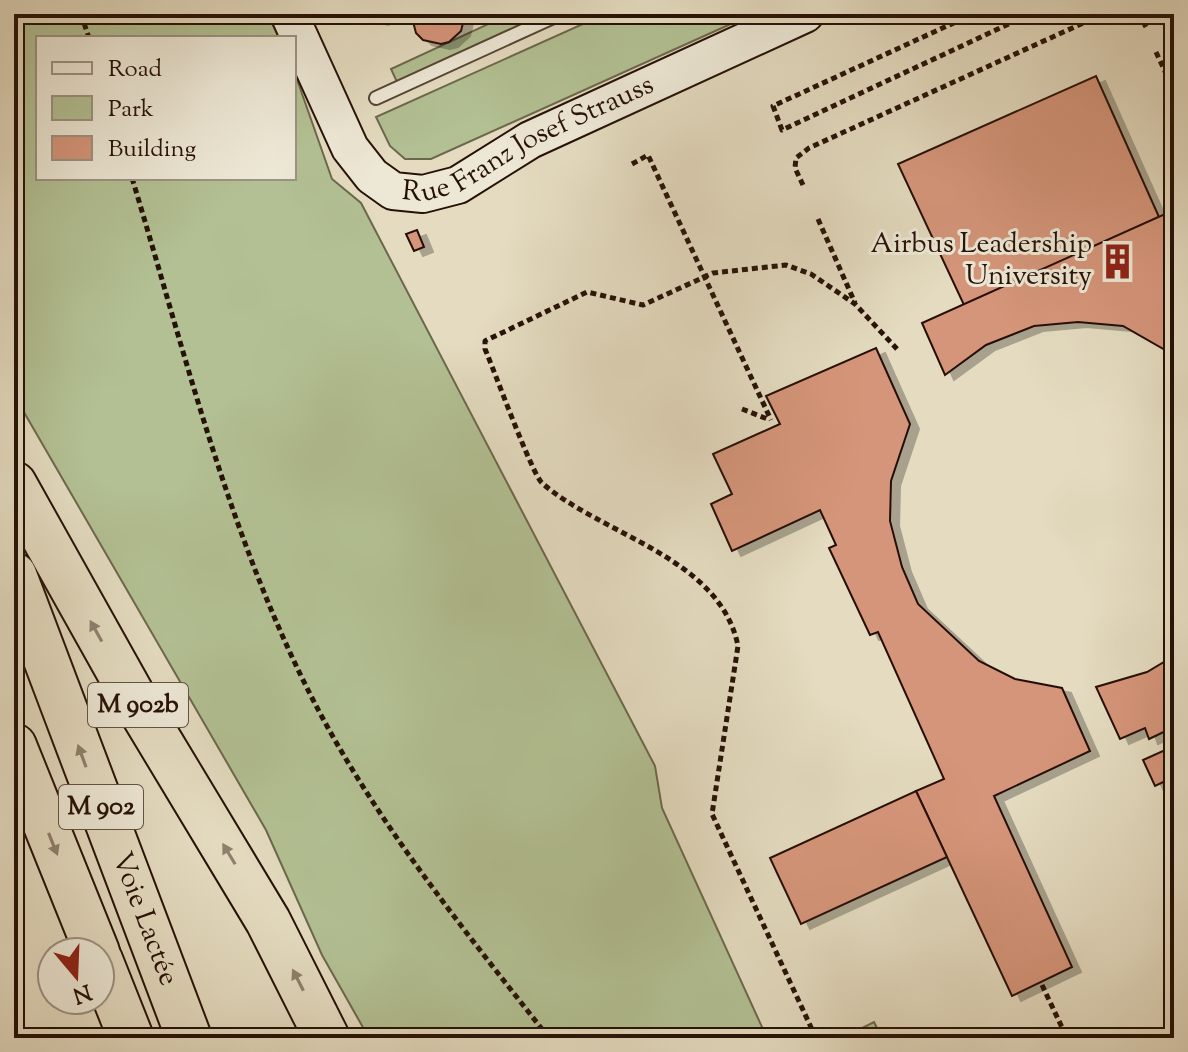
<svg xmlns="http://www.w3.org/2000/svg" width="1188" height="1052" font-family="'Sorts Mill Goudy',serif">
<style>
.green{fill:#b2c093;stroke:#6c684d;stroke-width:2}
.building{fill:#d5957a;stroke:#261107;stroke-width:2;filter:url(#shadow)}
.lines{fill:none;stroke-linecap:round;stroke-linejoin:round}
.lane-casing{stroke:#564435;stroke-width:16}
.secondary-casing{stroke:#261107;stroke-width:40}
.highway-casing{stroke:#261107;stroke-width:48}
.path{stroke:#261107;stroke-width:5;stroke-dasharray:6 4;stroke-linecap:butt}
.lane{stroke:#ede8d6;stroke-width:12}
.secondary{stroke:#ede8d6;stroke-width:36}
.highway{stroke:#e4dbc0;stroke-width:44}
.oneway{fill:#8e806d}
.labels{text-anchor:middle;dominant-baseline:central;stroke-width:6;stroke-linejoin:round;paint-order:stroke}
.shield{fill:#ede8d6;stroke:#625245;stroke-width:2}
.shield-label{font-size:26px;font-weight:bold;fill:#261107}
.street-label{font-size:28px;fill:#261107;stroke:#ede8d6}
.poi-label{font-size:28px;fill:#261107;stroke:#ede8d6;text-anchor:end}
</style>
<defs>
<filter id="shadow"><feDropShadow dx="9" dy="5" stdDeviation="0" flood-color="#0004"/></filter>
</defs>
<rect width="100%" height="100%" fill="#e4dbc0"/>
<filter id="stains"><feTurbulence type="fractalNoise" baseFrequency=".0025" numOctaves="4"/><feColorMatrix values="0 0 0 0 .2 0 0 0 0 .09 0 0 0 0 .02 0 0 0 .5 -.17"/></filter>
<radialGradient id="worn" r=".72"><stop offset=".6" stop-color="#630" stop-opacity="0"/><stop offset="1" stop-color="#630" stop-opacity=".3"/></radialGradient>
<g class="green">
<path d="M14,14h254l11,24h-241v140h256v-107l38,108 29,24 294,563 7,42 105,230h-398l-47,-83 -56,-125 -252,-435z"/>
<path d="M510,14h37l-150,68 -6,-13z"/>
<path d="M605,14h148l-322,145h-26l-15,-13 -14,-29z"/>
<path d="M874,1022l8,16h-40z"/>
</g>
<g class="building">
<path d="M359,14h35l-15,6z"/>
<path d="M411,14h54v1l-4,16 -12,11 -8,2 -18,-4 -7,-7z"/>
<path d="M1096,76l63,141 -195,88 -66,-141z"/>
<path d="M1174,210v145l-51,-29 -45,-4 -44,4 -48,19 -41,30 -23,-52z"/>
<path d="M417,230l7,17 -10,4 -8,-17z"/>
<path d="M876,348l34,76 -19,57 -1,40 12,46 16,37 61,57 36,18 47,9 28,63 -96,45 78,171 -60,29 -96,-205 28,-12 -66,-147 -8,3 -41,-87 7,-3 -16,-35 -88,41 -21,-47 21,-10 -19,-40 67,-30 -14,-28z"/>
<path d="M1174,656v71l-25,12 -4,-11 -25,11 -24,-52 51,-15z"/>
<path d="M1174,746v31l-19,9 -12,-26z"/>
<path d="M916,791l31,66 -146,67 -31,-66z"/>
<path d="M1174,807v21l-8,-18z"/>
</g>
<g class="lines">
<defs>
<path id="lane" d="M376,98l184,-84"/>
<g id="secondary">
<path id="s1" d="M289,14l61,134 22,28 21,15 30,3 35,-9 72,-45 275,-126"/>
</g>
<g id="highway">
<path d="M14,484l122,218 132,219 59,117"/>
<path id="s2" d="M14,575l175,463"/>
<path d="M14,746l83,206"/>
<path d="M100,960l31,78"/>
</g>
</defs>
<use href="#lane" class="lane-casing"/>
<use href="#secondary" class="secondary-casing"/>
<use href="#highway" class="highway-casing"/>
<g class="path">
<path d="M81,14l8,24"/>
<path d="M973,14l-200,92 9,24 248,-116"/>
<path d="M1139,14l7,13"/>
<path d="M1156,52l18,39"/>
<path d="M632,164l16,-9 123,265"/>
<path d="M132,178c52,171 94,347 174,508 64,129 155,240 243,352"/>
<path d="M803,185l-8,-17 1,-10 13,-10 294,-134"/>
<path d="M818,219l37,84"/>
<path d="M742,409l28,11"/>
<path d="M1042,985l25,53"/>
<path d="M816,1038l-104,-224 26,-168c-18,-89 -135,-110 -196,-163 -10,-9 -48,-113 -57,-134v-8l102,-49 56,13 70,-32 73,-8 25,9 44,30 42,45"/>
<path d="M1170,1038l4,-5"/>
</g>
<use href="#lane" class="lane"/>
<use href="#secondary" class="secondary"/>
<use href="#highway" class="highway"/>
</g>
<defs><path id="oneway-solid" d="M-6-.8H1V-3.2L6.5 0L1 3.2V.8H-6Z" transform="scale(2)"/></defs>
<g class="oneway">
<use href="#oneway-solid" transform="translate(96 631) rotate(-119)"/>
<use href="#oneway-solid" transform="translate(82 756) rotate(-110)"/>
<use href="#oneway-solid" transform="translate(53 844) rotate(68)"/>
<use href="#oneway-solid" transform="translate(229 854) rotate(-121)"/>
<use href="#oneway-solid" transform="translate(298 980) rotate(-117)"/>
</g>
<defs>
<symbol id="building-bare" viewBox="-9 -9 18 18"><path d="M-4-6H4V6H1V3H-1V6H-4ZM-2.5-4.3h1.7v1.8h-1.7ZM.8-4.3h1.7v1.8H.8ZM-2.5-1h1.7V.8h-1.7ZM.8-1h1.7V.8H.8Z" fill="#8f2418" stroke="#ede8d6" stroke-width="2.5" paint-order="stroke"/></symbol>
</defs>
<g fill-rule="evenodd">
<use href="#building-bare" x="1092" y="236" width="51" height="51"/>
</g>
<g class="labels">
<g class="shield">
<rect x="88" y="683" width="100" height="44" rx="6"/>
<rect x="59" y="785" width="84" height="44" rx="6"/>
</g>
<g class="shield-label">
<text x="138" y="705">M 902b</text>
<text x="101" y="807">M 902</text>
</g>
<g class="street-label">
<text stroke="none"><textPath href="#s1" startOffset="356">Rue Franz Josef Strauss</textPath></text>
<text stroke="none"><textPath href="#s2" startOffset="368">Voie Lactée</textPath></text>
</g>
<g class="poi-label">
<text x="1092" y="245">Airbus Leadership<tspan x="1092" dy="32">University</tspan></text>
</g>
</g>
<rect width="1188" height="1052" fill="none" stroke="#e4dbc0" stroke-width="48"/>
<rect x="16" y="16" width="1156" height="1020" fill="none" stroke="#261107" stroke-width="4"/>
<rect x="24" y="24" width="1140" height="1004" fill="none" stroke="#261107" stroke-width="2"/>
<rect x="36" y="36" width="260" height="144" fill="#ede8d6" stroke="#9d9283" stroke-width="2"/>
<rect x="52" y="62" width="40" height="12" fill="#ede8d6" stroke="#9d9283" stroke-width="2"/>
<text x="108" y="76" font-size="24" fill="#261107">Road</text>
<rect x="52" y="96" width="40" height="24" fill="#b2c093" stroke="#9d9283" stroke-width="2"/>
<text x="108" y="116" font-size="24" fill="#261107">Park</text>
<rect x="52" y="136" width="40" height="24" fill="#d5957a" stroke="#9d9283" stroke-width="2"/>
<text x="108" y="156" font-size="24" fill="#261107">Building</text>
<g transform="translate(76 976) rotate(161)"><circle r="38" fill="#ede8d6" stroke="#9d9283" stroke-width="2"/>
<path d="M0-6L14 30L0 20L-14 30Z" fill="#8f2418"/>
<text y="-12" font-size="22" font-weight="bold" text-anchor="middle" fill="#261107">N</text>
</g>
<rect width="100%" height="100%" filter="url(#stains)"/>
<rect width="100%" height="100%" fill="url(#worn)"/>
</svg>
